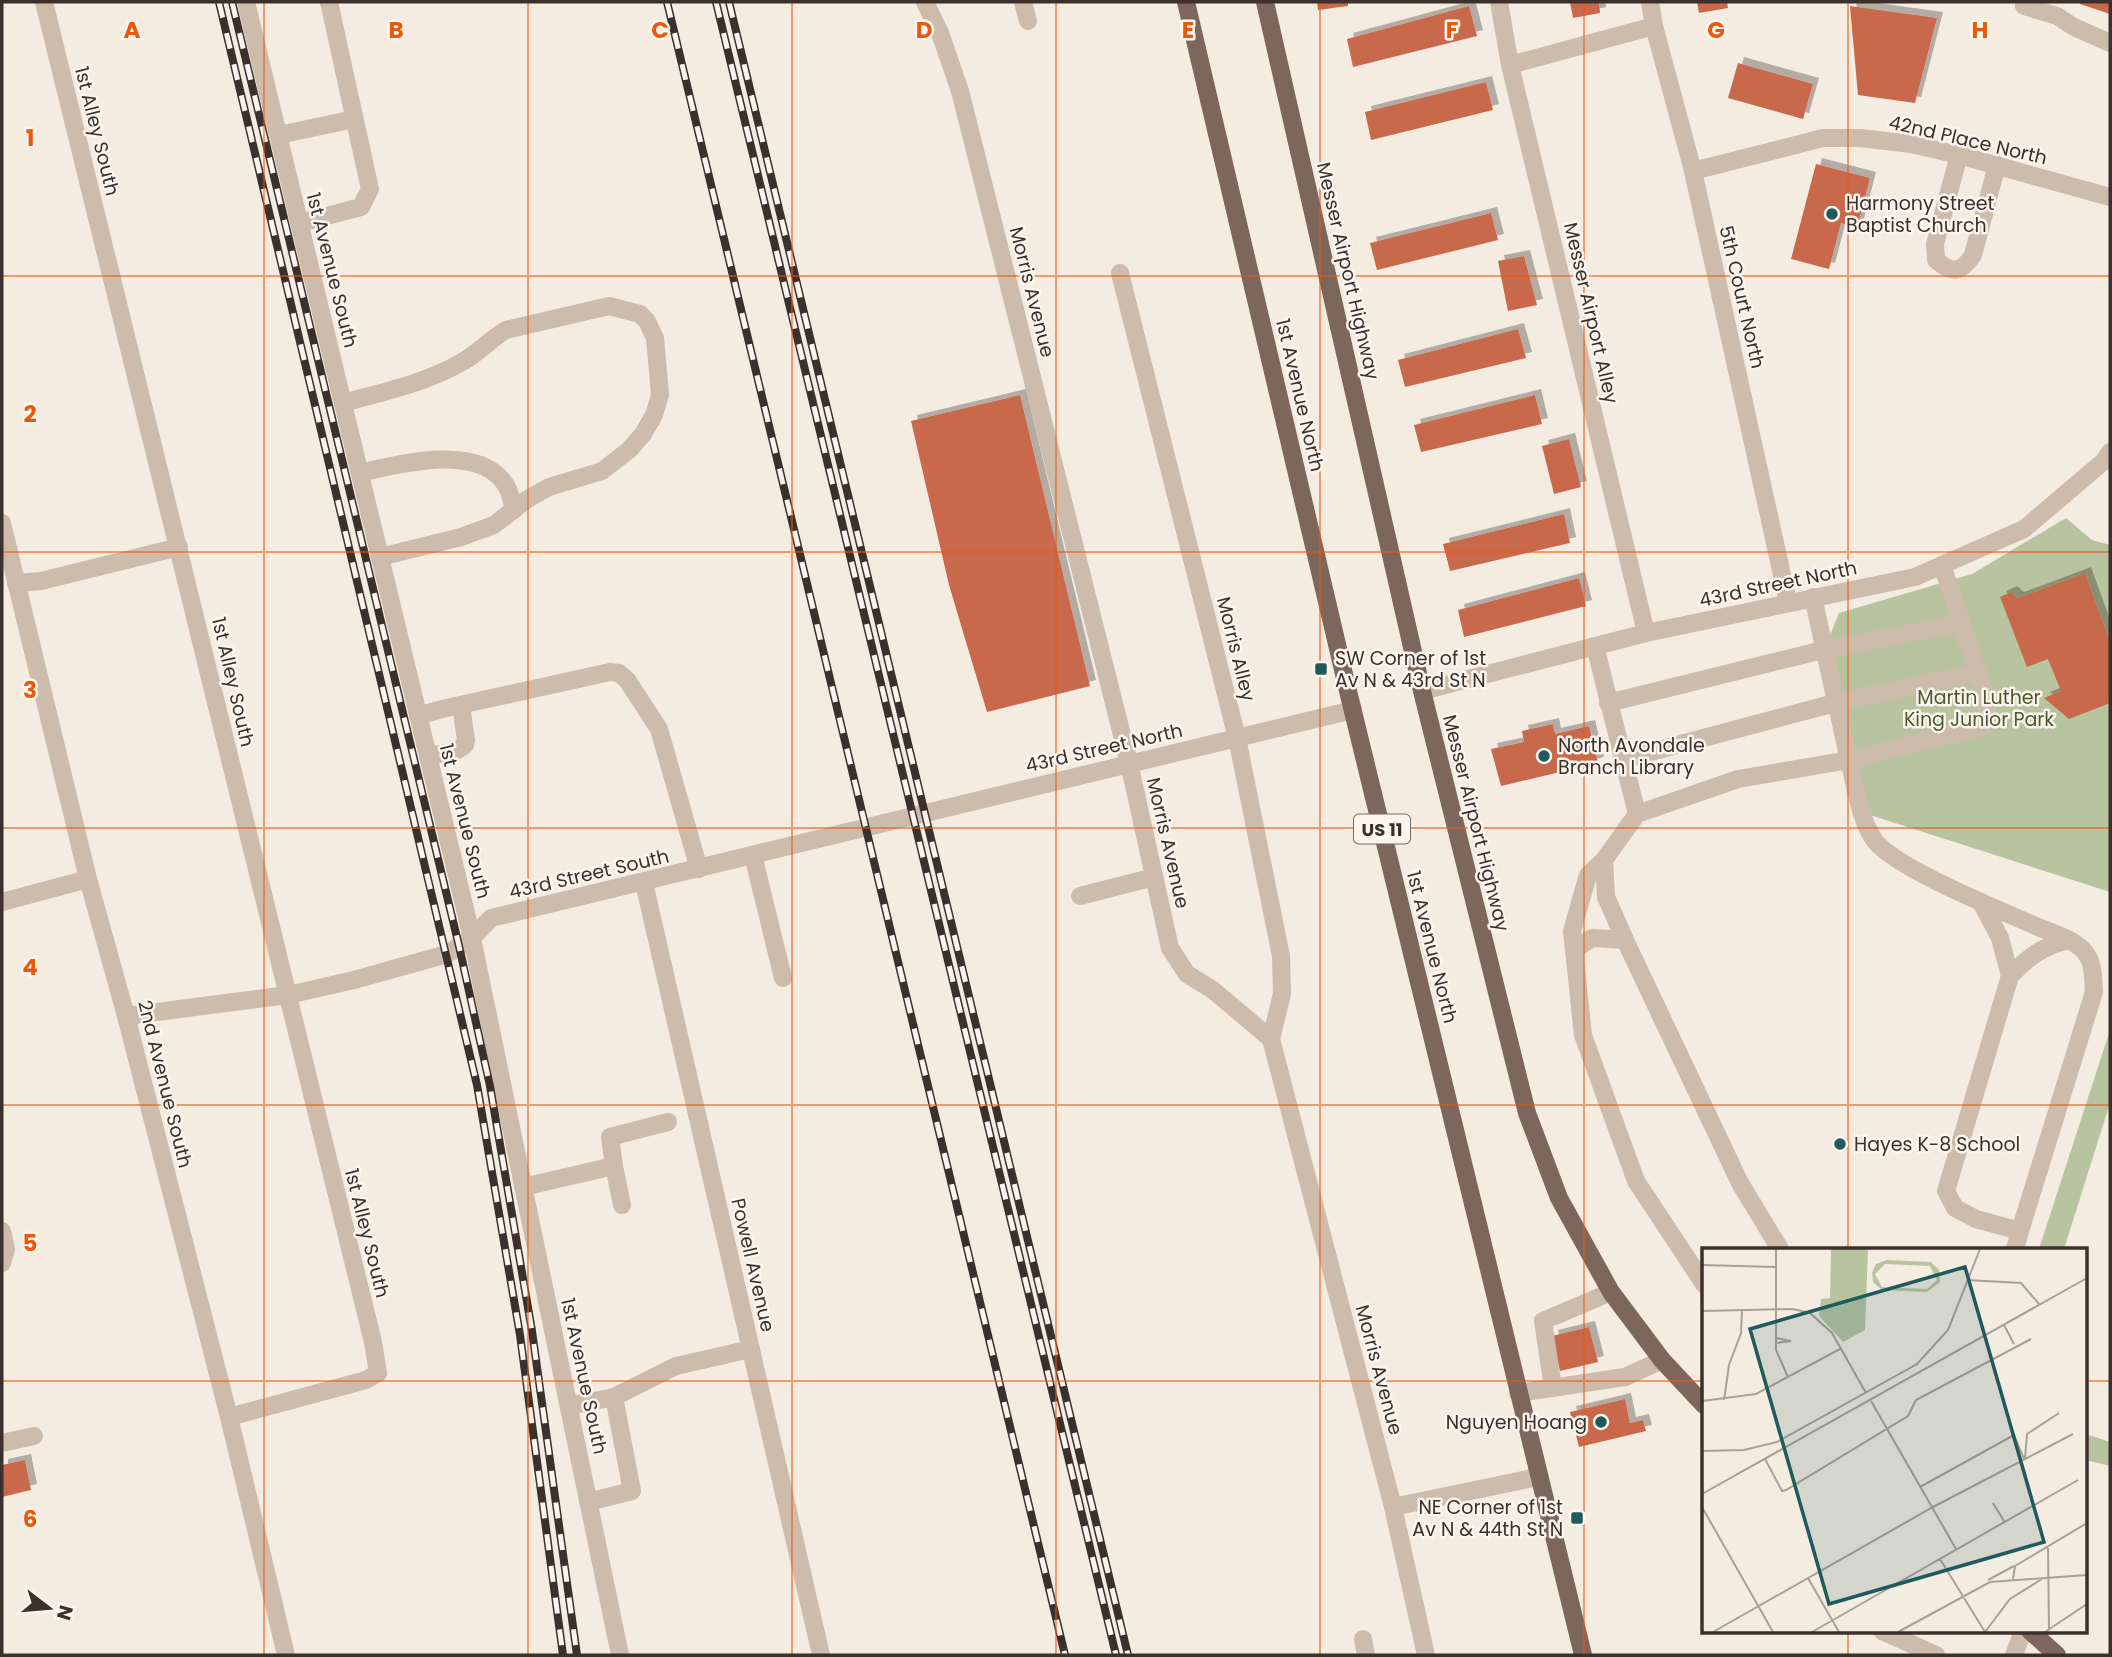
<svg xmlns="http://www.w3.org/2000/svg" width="2112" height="1657" font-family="Poppins,sans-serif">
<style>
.green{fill:#b8c4a0}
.building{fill:#c8694b;filter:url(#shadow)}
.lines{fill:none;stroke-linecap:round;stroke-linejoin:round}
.minor{stroke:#cdbbac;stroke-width:18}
.major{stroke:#7d675c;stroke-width:18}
.rail-casing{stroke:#3b302b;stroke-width:8}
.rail{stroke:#fbf5ee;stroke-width:5;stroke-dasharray:16;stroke-linecap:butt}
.grid{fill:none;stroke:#e8590c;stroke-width:2;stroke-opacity:0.55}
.poi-dot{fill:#1f5a5e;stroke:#fbf5ee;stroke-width:2.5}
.labels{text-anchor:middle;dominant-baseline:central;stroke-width:5;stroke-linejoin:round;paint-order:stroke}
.shield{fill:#fbf5ee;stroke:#756b66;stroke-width:2}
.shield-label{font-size:18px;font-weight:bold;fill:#3b302b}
.street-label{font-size:19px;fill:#3b302b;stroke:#fbf5ee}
.poi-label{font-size:19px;fill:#3b302b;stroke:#fbf5ee;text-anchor:start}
.park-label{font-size:19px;fill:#4a5a2e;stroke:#fbf5ee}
.inset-road{fill:none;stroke:#aaa098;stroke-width:2}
.view{fill:#1f5a5e;fill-opacity:0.15;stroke:#1f5a5e;stroke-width:3.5}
.inset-edge{fill:none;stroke:#3b302b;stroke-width:3.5}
.grid-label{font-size:23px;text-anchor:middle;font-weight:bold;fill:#e8590c;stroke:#fbf5ee;stroke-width:5;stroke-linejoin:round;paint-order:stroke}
</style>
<defs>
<filter id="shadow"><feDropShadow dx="6" dy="-6" stdDeviation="0" flood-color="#0004"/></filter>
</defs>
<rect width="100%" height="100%" fill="#f4ebe1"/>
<g class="green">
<path d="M2066,518l26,22 18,5v347l-243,-78 -37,-179 9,-22 133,-39z"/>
<path d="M2110,1030v73l-46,146h-25z"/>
<path d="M2086,1434l24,8v24l-24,-6z"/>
</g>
<g class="building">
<path d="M1317,2h31v4l-30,4z"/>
<path d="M1570,2h29l1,11 -27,5z"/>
<path d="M1697,2h30l1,6 -29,5z"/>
<path d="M2081,2h29v12l-30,-10z"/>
<path d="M1469,6l8,30 -124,31 -6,-28z"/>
<path d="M1850,6l87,12 -22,85 -57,-8z"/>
<path d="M1738,63l75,21 -10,35 -75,-21z"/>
<path d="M1486,82l7,28 -122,30 -6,-28z"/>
<path d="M1816,164l54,14 -13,50 -16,-5 -12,46 -38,-10z"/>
<path d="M1491,213l7,27 -121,30 -7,-27z"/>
<path d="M1524,256l13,49 -29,6 -10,-50z"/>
<path d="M1518,329l8,29 -121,29 -7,-27z"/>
<path d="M1020,395l70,291 -103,26 -38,-127 -38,-164z"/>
<path d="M1535,395l7,29 -121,28 -7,-27z"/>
<path d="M1569,439l12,48 -27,7 -12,-48z"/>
<path d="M1564,514l6,29 -120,28 -7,-27z"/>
<path d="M2085,573l25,69v61l-41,16 -25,-21 17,-7 -13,-32 -21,8 -27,-70 11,-5 7,6z"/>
<path d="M1579,578l7,28 -122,31 -6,-27z"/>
<path d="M1553,724l2,10 34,-8 9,37 -97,23 -10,-37 33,-7 -2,-11z"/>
<path d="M1589,1327l9,35 -38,9 -8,-35z"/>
<path d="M1625,1399l5,24 13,-3 3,11 -67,16 -9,-35z"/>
<path d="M25,1460l6,30 -29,7v-32z"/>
</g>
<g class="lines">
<g class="minor">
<path d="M44,2c111,446 219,893 329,1340l5,31 -12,7 -137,37"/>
<path d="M246,2l226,936 148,717"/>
<path d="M925,2l15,31 20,58 169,672 41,185 17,26 26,16 58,49 122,468 33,148"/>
<path d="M1023,2l5,19"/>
<path d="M1499,2l11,63 136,568"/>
<path d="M1650,2l4,24 39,145 95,431"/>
<path d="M2024,6l33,10 17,11 36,16"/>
<path d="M1510,65l144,-39"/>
<path d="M279,135l75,-16"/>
<path d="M1959,155l-24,89 1,16c16,14 25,13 37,-5l24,-90"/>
<path d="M1693,171l130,-33h37l51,6 48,11 151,42"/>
<path d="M300,223l61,-16 9,-18 -41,-187"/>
<path d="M1120,273l117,465 44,218 1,38 -11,45"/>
<path d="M343,403c40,-11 83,-20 119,-41 17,-9 28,-23 44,-32l103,-24 31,8 7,7 8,17 5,57 -6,20 -11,19 -14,16 -27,21 -53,16 -23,13 -32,25 -33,12 -81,20"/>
<path d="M360,473c39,-9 124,-32 148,16 3,6 4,14 6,21"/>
<path d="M2,523l86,356 38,137 103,401 57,238"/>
<path d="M16,583l25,-2 138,-34"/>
<path d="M1813,597l36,163 134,-33 5,-23 -46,-139"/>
<path d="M1595,646l42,168 101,-35 111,-19c6,24 11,61 26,81 22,28 125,69 161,85 16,7 36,12 48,25 10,11 9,27 10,41l-74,239 -44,-12 -21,-11 -9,-17 64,-215c20,-20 31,-29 58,-36"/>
<path d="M1422,691l224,-58 269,-56 109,-48 80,-68 6,-9"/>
<path d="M1608,703l215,-53 138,-27"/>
<path d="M418,716l24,-7 168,-37 9,1 8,7 32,49 40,140"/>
<path d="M428,756l28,-5 9,-6 1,-5 -5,-34"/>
<path d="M1621,760l214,-57 143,-31"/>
<path d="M1637,814l-33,46 -16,15 -16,56 11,104 53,146 68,103"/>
<path d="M753,855l30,123"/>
<path d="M1604,860l2,37 19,43 115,243 40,66"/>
<path d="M644,883l177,772"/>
<path d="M1080,896l74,-19"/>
<path d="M2,902l86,-23"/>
<path d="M1981,902l19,36 10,38"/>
<path d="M1574,950l18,-12 33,2"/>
<path d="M126,1016l162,-21 66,-15 93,-26 25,-16 19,-20 862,-208"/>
<path d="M614,1166l8,39"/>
<path d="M523,1187l91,-21 -4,-29 58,-15"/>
<path d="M2,1231l4,18 -4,14"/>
<path d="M2015,1249l5,-18"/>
<path d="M1553,1388l-10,-67 68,-29"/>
<path d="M1518,1393l107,-16 37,-17"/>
<path d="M614,1397l62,-31 75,-17"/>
<path d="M569,1406l45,-9 18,94 -44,11"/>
<path d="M2,1443l32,-7"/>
<path d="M1393,1507l145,-30"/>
<path d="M1882,1631l54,24"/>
<path d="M1363,1639l3,16"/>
<path d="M2014,1655l9,-24"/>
</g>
<g class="major">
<path d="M1186,2l162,689 235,964"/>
<path d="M1265,2l157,689 105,422 32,85 52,94 51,68 42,45"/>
<path d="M2030,1631l27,24"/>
</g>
<defs>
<g id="rail">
<path d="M219,2l258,1083 43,250 43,320"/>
<path d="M232,2l227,944 31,140 42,245 45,324"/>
<path d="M667,2l398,1653"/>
<path d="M716,2l400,1653"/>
<path d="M729,2l399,1653"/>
</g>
</defs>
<use href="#rail" class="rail-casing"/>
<use href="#rail" class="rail"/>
</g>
<path class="grid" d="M264,2v1653M528,2v1653M792,2v1653M1056,2v1653M1320,2v1653M1584,2v1653M1848,2v1247M2,276h2108M2,552h2108M2,828h2108M2,1105h2108M2,1381h1702M2086,1381h24M1848,1631v24"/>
<g class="poi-dot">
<circle cx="1832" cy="214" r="7"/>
<rect x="1314" y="662" width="14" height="14" rx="3.5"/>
<circle cx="1544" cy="756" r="7"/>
<circle cx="1840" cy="1144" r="7"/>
<circle cx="1601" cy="1422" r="7"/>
<rect x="1570" y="1511" width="14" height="14" rx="3.5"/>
</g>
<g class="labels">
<rect class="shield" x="1354" y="814.5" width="56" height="29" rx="5"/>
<g class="shield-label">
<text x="1382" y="829">US 11</text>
</g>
<g class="street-label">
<text transform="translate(97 131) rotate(76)">1st Alley South</text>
<text transform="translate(1968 140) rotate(13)">42nd Place North</text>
<text transform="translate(332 270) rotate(76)">1st Avenue South</text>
<text transform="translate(1348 271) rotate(77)">Messer Airport Highway</text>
<text transform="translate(1032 292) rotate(76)">Morris Avenue</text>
<text transform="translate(1742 297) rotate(77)">5th Court North</text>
<text transform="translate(1591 313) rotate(77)">Messer Airport Alley</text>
<text transform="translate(1300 395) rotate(77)">1st Avenue North</text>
<text transform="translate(1778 584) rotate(-12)">43rd Street North</text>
<text transform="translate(1236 649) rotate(76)">Morris Alley</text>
<text transform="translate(233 682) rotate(77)">1st Alley South</text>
<text transform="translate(1104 748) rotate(-13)">43rd Street North</text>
<text transform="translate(465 821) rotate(76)">1st Avenue South</text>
<text transform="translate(1476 823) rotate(76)">Messer Airport Highway</text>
<text transform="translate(1168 843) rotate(77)">Morris Avenue</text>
<text transform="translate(589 874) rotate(-13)">43rd Street South</text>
<text transform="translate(1432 947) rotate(76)">1st Avenue North</text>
<text transform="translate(165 1084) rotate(76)">2nd Avenue South</text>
<text transform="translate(367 1233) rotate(76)">1st Alley South</text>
<text transform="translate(753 1265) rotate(77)">Powell Avenue</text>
<text transform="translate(1379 1370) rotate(75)">Morris Avenue</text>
<text transform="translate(584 1376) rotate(78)">1st Avenue South</text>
</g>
<g class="poi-label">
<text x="1846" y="203">Harmony Street<tspan x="1846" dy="22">Baptist Church</tspan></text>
<text x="1335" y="658">SW Corner of 1st<tspan x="1335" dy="22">Av N &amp; 43rd St N</tspan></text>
<text x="1558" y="745">North Avondale<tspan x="1558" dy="22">Branch Library</tspan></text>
<text x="1854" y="1144">Hayes K-8 School</text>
<text x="1587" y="1422" text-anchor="end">Nguyen Hoang</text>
<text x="1563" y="1507" text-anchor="end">NE Corner of 1st<tspan x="1563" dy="22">Av N &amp; 44th St N</tspan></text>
</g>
<g class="park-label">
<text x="1979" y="697">Martin Luther<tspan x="1979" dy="22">King Junior Park</tspan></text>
</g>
</g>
<g transform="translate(1702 1248)">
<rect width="385" height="385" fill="#f4ebe1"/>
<path d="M129,1h37l-3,81 -22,12 -24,-26 2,-17 9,-1zM185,12l44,2 8,8 1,12 -13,10 -45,-2 -9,-8 -1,-9 4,-9zM183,16l45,2 7,14 -10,9 -45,-2 -7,-13z" fill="#b8c4a0" fill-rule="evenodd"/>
<path class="inset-road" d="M74,1v101l12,27M0,17l73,2M265,32l54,3 18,21M0,44v38M0,63l91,-2 17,4 22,20 34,60M302,77l10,19M74,90l15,3 -15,2M22,152l5,-35 12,-32 1,-23M0,153l54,-7 84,-45M169,153l85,148M0,203l42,-1 33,-8 140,-78 31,-34 32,-81M323,210l2,-24 32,-21M63,211l17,32 4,-1 122,-74 8,-16 115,-61M218,239l94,-52 10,24M0,246l385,-216M291,255l11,18M0,259l71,125M346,300l1,82M238,311l45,73M106,330l31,54M311,331l2,-13 72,-43M286,332l26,-14M11,384l220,-125 140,-73M110,384l266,-152M196,384l92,-50 97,-7M283,384l25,-33 32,-20M343,384l42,-28"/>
<path class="view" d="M263,19l79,275 -215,62 -79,-275z"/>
<rect width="385" height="385" class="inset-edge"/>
</g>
<g class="grid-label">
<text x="132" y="38">A</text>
<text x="396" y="38">B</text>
<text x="660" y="38">C</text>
<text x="924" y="38">D</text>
<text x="1188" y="38">E</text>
<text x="1452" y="38">F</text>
<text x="1716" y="38">G</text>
<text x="1980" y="38">H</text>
<text x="30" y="146">1</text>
<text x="30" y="422">2</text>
<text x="30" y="698">3</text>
<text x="30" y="975">4</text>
<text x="30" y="1251">5</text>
<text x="30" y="1527">6</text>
</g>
<rect width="2112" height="1657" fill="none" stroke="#3b302b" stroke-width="7"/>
<g transform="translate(49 1608) rotate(106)" stroke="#fbf5ee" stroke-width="5" paint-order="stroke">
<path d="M0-5L12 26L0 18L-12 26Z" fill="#3b302b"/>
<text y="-10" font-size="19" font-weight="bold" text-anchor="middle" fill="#3b302b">N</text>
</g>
</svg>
